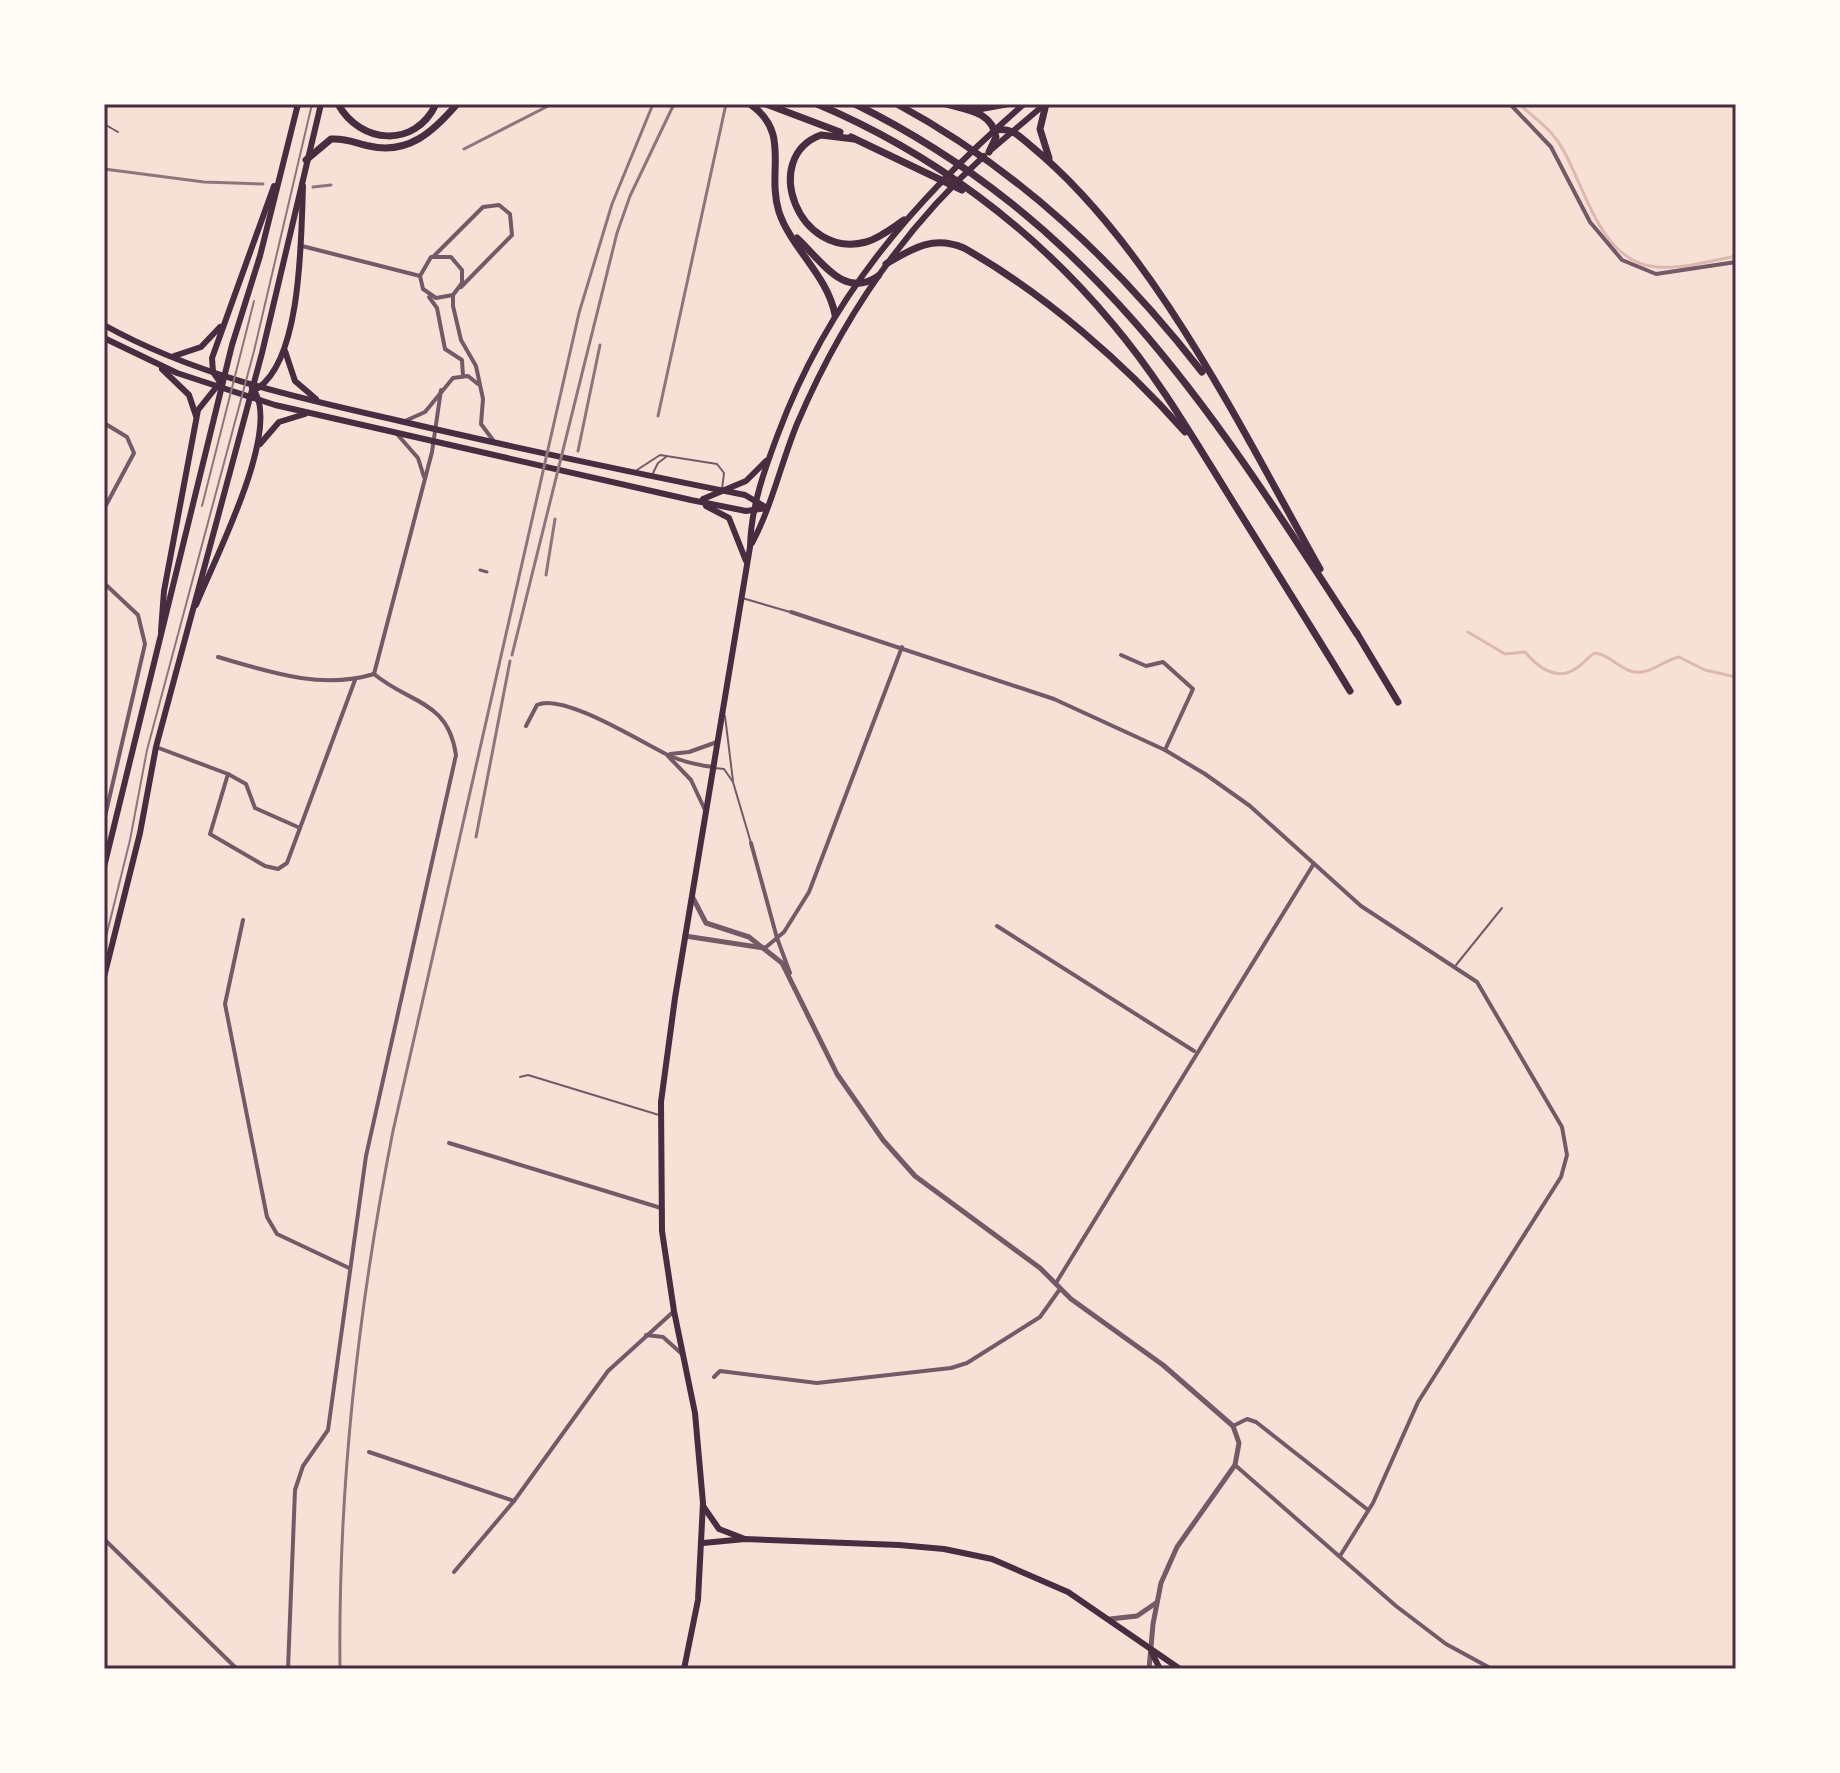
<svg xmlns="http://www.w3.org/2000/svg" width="1840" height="1773" font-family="'Roboto Condensed',sans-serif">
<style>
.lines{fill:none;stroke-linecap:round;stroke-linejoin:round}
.stream{stroke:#dcb8b0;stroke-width:3}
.service{stroke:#755966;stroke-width:2}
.pedestrian{stroke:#755966;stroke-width:3}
.minor{stroke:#755966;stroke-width:4}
.tertiary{stroke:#755966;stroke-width:5}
.secondary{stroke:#4a2c40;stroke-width:6}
.primary{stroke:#4a2c40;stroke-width:6}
.motorway{stroke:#4a2c40;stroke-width:7}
.tram{stroke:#8f747c;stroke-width:2}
.rail{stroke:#8f747c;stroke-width:3}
.neatline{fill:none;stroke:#4a2c40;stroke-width:3}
</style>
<rect width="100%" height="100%" fill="#f7e1d7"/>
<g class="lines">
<g class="stream">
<path d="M1519,104c15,13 34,27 43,44 24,40 38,115 95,119 25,2 55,-6 79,-11"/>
<path d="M1468,632l37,22 20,-2c12,14 30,30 50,17 8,-4 12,-12 20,-16 13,2 18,9 29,15 21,13 36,-7 55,-11l26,13 31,7"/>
</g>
<g class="service">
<path d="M104,124l14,8"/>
<path d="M637,470l23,-15 57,9 7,9 -2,16"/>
<path d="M653,473l5,-10 8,-6"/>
<path d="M742,598l48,14"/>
<path d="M725,716l8,65"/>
<path d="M714,768l10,1 9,13 18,61"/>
<path d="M1456,965l46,-57"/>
<path d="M520,1077l8,-2 131,40"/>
</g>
<path class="pedestrian" d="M480,570l7,2"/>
<g class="minor">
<path d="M1510,104l41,43 39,75 32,38 34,14 80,-12"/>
<path d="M302,246l118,30"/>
<path d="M434,256l49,-49 16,-2 11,9 2,21 -51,52"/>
<path d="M453,295l-17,3 -13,-9 -3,-13 11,-19h20l11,13v13l-9,12v11l8,34 15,26 7,33 -2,25 12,16"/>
<path d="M429,297l8,11 8,41 17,11 1,16"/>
<path d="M405,421l20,-9 28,-34 15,-2 10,8"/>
<path d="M104,423l23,14 7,16 -30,56"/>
<path d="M397,434l21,24 6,19"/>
<path d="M104,583l34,32 7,29 -41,177"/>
<path d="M791,612l263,87 111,51 40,24 45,32 111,100 116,76 85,145 5,28 -6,22 -143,225 -45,101 -33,53"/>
<path d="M1121,655l25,11 17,-4 30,27 -28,61"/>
<path d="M218,657c51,15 104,33 156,17"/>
<path d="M374,674l58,-222 9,-62"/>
<path d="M526,726l11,-21c26,-13 107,39 133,51 14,6 28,9 43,11"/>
<path d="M156,747l72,27 -18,60 55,32 13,3 9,-6 68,-183"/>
<path d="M670,754l19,-2 28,-10"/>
<path d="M668,756l23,24 14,30"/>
<path d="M228,774l18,10 9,24 45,20"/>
<path d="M751,843l26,95 13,35"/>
<path d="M243,920l-18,84 42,213 10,17 72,34"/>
<path d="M997,926l197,125"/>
<path d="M765,948l19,-16 25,-40 93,-245"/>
<path d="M449,1143l212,65"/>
<path d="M1056,1283l257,-418"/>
<path d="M646,1335l17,2 19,17"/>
<path d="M714,1377l6,-6 97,12 134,-15 16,-5 73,-46 20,-28"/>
<path d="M1233,1426l14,-7 9,3 112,88"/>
<path d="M369,1452l145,49 94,-130 65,-59"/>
<path d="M1235,1465l161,141 50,38 46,25"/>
<path d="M104,1539l133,130"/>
<path d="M454,1572l60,-71"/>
<path d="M288,1669l7,-179 8,-24 25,-36 38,-274 90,-401c-8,-55 -46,-51 -82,-81"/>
</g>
<g class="tertiary">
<path d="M693,898l13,25 43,14 33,26 55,111 46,66 32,36 125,92 31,31 92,66 70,61 6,17 -4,22 -58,82 -16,36 -8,41 -4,45"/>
<path d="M685,936l79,12"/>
<path d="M1110,1619l27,-3 19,-13"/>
</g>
<g class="secondary">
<path d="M703,1506l16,23 26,10"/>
<path d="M703,1543l42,-4 154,6 45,4 48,10 76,33 112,77"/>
<path d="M1152,1653l8,16"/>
</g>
<g class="primary">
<path d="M992,149l53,-45"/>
<path d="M104,325c88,49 186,71 283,93 119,28 238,53 358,77l22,13"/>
<path d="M104,338l73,35 98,32 416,95 55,11 21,-3"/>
<path d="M285,351l10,30 21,18"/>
<path d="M174,356l27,-9 19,-20"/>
<path d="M162,369l27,26 7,21"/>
<path d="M222,385l-9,-13 -1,-14 62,-172"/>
<path d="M258,388c44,-30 43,-151 45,-202"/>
<path d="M260,444l19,-22 26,-8"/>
<path d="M703,499l43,-18 20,-20"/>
<path d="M706,506l23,12 17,43"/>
<path d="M752,543c20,-37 29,-80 45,-119 43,-101 105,-194 187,-268"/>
<path d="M196,605c17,-43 89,-180 56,-217"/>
<path d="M161,631l3,-40 34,-181 20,-25"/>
<path d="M104,867l128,-522 28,-89 38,-152"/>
<path d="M104,977l36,-144 16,-86 106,-394 59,-249"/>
<path d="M684,1669l14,-69 5,-97 -8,-90 -21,-102 -12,-80 -1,-129 14,-104 75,-451c1,-40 14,-76 28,-113 51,-137 137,-235 246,-330"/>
</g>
<g class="motorway">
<path d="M338,104c22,40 77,45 98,0"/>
<path d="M750,104c42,29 16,67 29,108 12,36 49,64 56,103"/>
<path d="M766,104l74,28"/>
<path d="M817,104c114,48 216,124 295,219 45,53 80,113 116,171 41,66 82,131 122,197"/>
<path d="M855,104c241,119 361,313 502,530"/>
<path d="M897,104c122,66 220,159 305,268"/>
<path d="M946,104c20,6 46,7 50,33l-7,15"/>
<path d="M1046,104l-6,25 9,29"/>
<path d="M297,106v-2"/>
<path d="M973,110l33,-6"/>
<path d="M995,130c17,-3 24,6 36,16 123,101 211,285 289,423"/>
<path d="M851,137l111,53"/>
<path d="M854,139l-33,-4c-61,22 -23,125 45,107 14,-4 26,-14 38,-22"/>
<path d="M306,160l25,-21c14,-1 25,4 38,7 39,9 64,-14 88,-42"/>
<path d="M797,238c24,22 47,62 81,38"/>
<path d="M886,264c27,-16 47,-29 78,-16 81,46 160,115 221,184"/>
<path d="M1356,632l42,70"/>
</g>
<g class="tram">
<path d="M202,506l52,-205"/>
<path d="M104,945l26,-105 17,-90 107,-399 58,-247"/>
</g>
<g class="rail">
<path d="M464,149l88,-45"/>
<path d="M104,169l100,13 59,2"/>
<path d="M313,187l18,-2"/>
<path d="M658,416l68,-312"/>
<path d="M578,451l22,-106"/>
<path d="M546,575l9,-56"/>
<path d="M512,655l105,-422 13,-37 44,-92"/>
<path d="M476,837l34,-176"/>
<path d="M340,1669c-2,-180 18,-361 53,-538l186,-818 33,-109 41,-100"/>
</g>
</g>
<rect width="1840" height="1773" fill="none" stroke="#fffaf5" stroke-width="212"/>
<rect x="106" y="106" width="1628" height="1561" class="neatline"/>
</svg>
